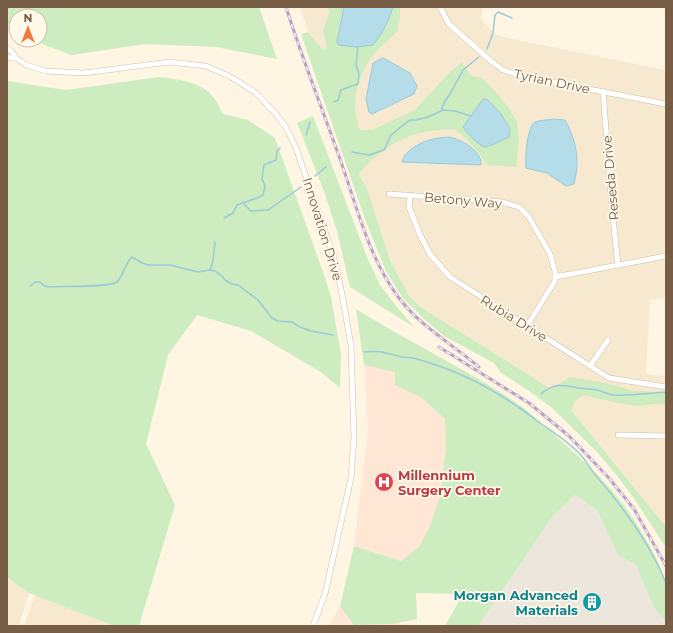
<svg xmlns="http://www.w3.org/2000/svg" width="673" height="633" font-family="Montserrat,sans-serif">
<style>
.residential{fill:#f6e9d0}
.commercial{fill:#ffe6d5}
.industrial{fill:#ece6dd}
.green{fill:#cdecbf;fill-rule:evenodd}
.water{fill:#b5dce9;stroke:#9acadb}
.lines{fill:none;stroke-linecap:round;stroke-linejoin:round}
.stream{stroke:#9acadb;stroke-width:1.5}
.minor-casing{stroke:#d0bea8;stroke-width:6}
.minor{stroke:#fff;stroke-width:5}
.rail-casing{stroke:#baa0c8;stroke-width:3}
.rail{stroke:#fff9ea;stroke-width:1.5;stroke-dasharray:4.5;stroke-linecap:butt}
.labels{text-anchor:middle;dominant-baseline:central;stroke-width:3.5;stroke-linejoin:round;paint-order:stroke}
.street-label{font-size:13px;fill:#775d46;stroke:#fff9ea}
.health-label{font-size:13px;font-weight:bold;fill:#be3a42;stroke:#fff9ea;text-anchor:start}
.culture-label{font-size:13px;font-weight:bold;fill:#0d838f;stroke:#fff9ea;text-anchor:end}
</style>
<rect width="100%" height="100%" fill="#fef6e2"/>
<g class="residential">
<path d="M300,7h183l-2,12 13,15 18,5 154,31v228l-16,2 -4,74 20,2v151l-95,-117 -151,-103 -11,-11 -19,-36 -23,-71 -8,-16 -38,-102z"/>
<path d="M7,577l22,16 -10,33h-12z"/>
<path d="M35,595l79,31h-90z"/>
</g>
<g class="commercial">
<path d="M364,365l32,7v13l26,13 23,21 1,29 -6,48 -10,30 -11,21 -17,14 -48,-15 14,-116 -2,-37z"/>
<path d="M340,606l68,20h-79z"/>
</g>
<path class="industrial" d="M575,495l22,15 21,45 17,9 20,45 11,13v4h-188l75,-110z"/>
<g class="green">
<path d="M7,7h252l18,52 -61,-12 -71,-3 -73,11 -41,-15h9v-24h-24v15l-9,-9z"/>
<path d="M328,7h16l-2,12 31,26c10,-12 15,-23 20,-38h7c0,8 0,17 -3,24 -2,4 -18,17 -22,22 -17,18 -26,54 -15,77h12l43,-20 32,-35 15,-13 8,13 13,4 10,10 15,18 9,15 2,18 -3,27 -28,-2c-10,-12 -19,-27 -33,-35 -4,-2 -11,0 -15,0 -33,2 -61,18 -81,44l8,15 23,71 19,36 11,11 131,82 19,-12 36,6 28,8 27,1 5,1v11h-13l-14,2 -21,-3 -34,-8 -9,6 -4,9 95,117v21l-28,-44 -20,-27 -21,-25 -45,-44 -23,-17 -29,-19 -6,-9 -50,-27 -21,-18 -21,-21 -16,-26 -20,-49 -65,-188 7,-2 14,17 5,-1 -4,-17 6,-19zM482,100h6l13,14 9,15 -1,8 -11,4 -34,-14z"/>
<path d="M159,77c18,2 44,5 55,21 4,5 6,11 9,16l25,6 27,18 48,134 8,25 10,57 -1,34 -19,-16 -70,-41 -54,-16 -29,40 -22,89 29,61 -36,121h-25l-85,-33 -22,-16v-496l59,9z"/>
<path d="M313,116l54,141 13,28 17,22 17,20 -64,-40 -13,-56 -13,-40 -27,-68z"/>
<path d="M356,309c50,31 103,57 152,88 18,12 35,27 51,42 29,25 57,52 77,84 11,18 23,37 29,57 3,9 1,31 1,42l-11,-13 -20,-45 -17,-9 -21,-45 -22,-15 -22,21 -75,110h-33l18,-32 -47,-1 1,26 -26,5 -37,1 -14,-19 14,-60 47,15 18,-14 11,-21 10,-30 6,-48 -1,-29 -23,-21 -27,-13v-13l-31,-7z"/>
</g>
<g class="water">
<path d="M344,7h49c-5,15 -10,26 -20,38l-17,2 -17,-2 -2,-3z"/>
<path d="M383,58l27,15 7,13 -3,8 -42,20 -3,-2 -3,-13 7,-36z"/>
<path d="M483,99l5,1 13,14 9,15 -1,8c-5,2 -19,10 -24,10 -6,-1 -18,-14 -22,-20z"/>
<path d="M554,119l11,1c12,22 15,40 9,64l-8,2 -19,-13 -21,-5c-1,-10 1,-41 9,-46 5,-2 14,-2 19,-3z"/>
<path d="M448,137c10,1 25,9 31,19 2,3 2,6 2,9l-79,-3c1,-5 4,-8 7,-11 12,-10 24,-13 39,-14z"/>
</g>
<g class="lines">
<g class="stream">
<path d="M487,49l6,-16 2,-18 3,-3 14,6"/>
<path d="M334,102l4,-2 3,-10 17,-6 1,-10 -3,-9 2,-18"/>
<path d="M442,110l13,1 16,5"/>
<path d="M306,135l4,-13"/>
<path d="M352,152l17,3 15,-5 7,-15 16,-13 4,-2h5l12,-3 13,-6 4,-10 5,-7 13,-24 16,-13"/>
<path d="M315,176l11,-9"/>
<path d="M244,204l7,7 17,-1 33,-23"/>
<path d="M224,218l9,-5 4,-8 20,-7 6,-3 2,-9 -3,-7 2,-14 12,-5 1,-9 3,-3"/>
<path d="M210,270l3,-9 2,-19"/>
<path d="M30,286l5,-4h5l4,4 6,1c11,-1 63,1 68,-6 6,-7 7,-18 14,-24l10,6 6,2h22l28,7 12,-2 5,1 7,5 3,4 7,4 6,1 20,15 14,18 6,3 14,1 8,5 11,4 22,4"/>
<path d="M364,352c18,-2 21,1 38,5 5,1 10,0 15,2 36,10 71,27 101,48 8,5 15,11 22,16 14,10 26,17 39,30 7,7 11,16 18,24 28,32 53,67 69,106"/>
<path d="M541,394c14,-12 22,-9 38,-6 6,1 13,1 19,2 5,2 10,4 15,5 17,1 35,-2 53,-3"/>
</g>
<defs>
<g id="minor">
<path d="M440,7l9,17 42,37 12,9 18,6 145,28"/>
<path d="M7,48l6,5 3,5 10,7 20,6 38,2 85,-11 37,4 25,11 25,16 20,21 11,15 9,19 37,106 8,35 10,56 3,92 -3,41 -26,116 -12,32"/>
<path d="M7,56l3,2h6"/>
<path d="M603,91l9,117 6,57"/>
<path d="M389,194l113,8 17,5 10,10 21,37 5,17v10l-28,45"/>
<path d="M410,195l-1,12 11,28 10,19 20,23 159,101 57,9"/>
<path d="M555,277l111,-21"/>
<path d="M590,366l18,-26"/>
<path d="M618,435l48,1"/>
</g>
</defs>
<use href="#minor" class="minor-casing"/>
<use href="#minor" class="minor"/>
<defs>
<g id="rail">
<path d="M286,7c16,51 36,101 54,152 16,45 29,100 59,139 22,29 53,46 80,69"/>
<path d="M439,347l90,56 40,33 39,41 26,32 32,57"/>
</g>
</defs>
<use href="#rail" class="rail-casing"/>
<use href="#rail" class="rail"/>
</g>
<defs>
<symbol id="hospital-disc" viewBox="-11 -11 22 22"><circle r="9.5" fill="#e0444e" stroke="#fff9ea"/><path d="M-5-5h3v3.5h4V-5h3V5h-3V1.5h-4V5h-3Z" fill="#fff"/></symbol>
<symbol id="building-disc" viewBox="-11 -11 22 22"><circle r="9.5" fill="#0f9aa8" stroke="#fff9ea"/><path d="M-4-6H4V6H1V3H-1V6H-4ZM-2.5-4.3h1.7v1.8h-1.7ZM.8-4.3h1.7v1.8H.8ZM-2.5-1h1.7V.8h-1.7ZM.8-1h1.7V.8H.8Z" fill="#fff"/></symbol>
</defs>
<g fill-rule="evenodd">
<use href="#hospital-disc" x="373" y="471" width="22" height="22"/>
<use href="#building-disc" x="581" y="591" width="22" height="22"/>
</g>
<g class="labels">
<g class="street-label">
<text transform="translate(552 81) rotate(12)">Tyrian Drive</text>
<text transform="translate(610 178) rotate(-95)">Reseda Drive</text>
<text transform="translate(463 200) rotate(5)">Betony Way</text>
<text transform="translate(323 229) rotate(73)">Innovation Drive</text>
<text transform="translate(514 318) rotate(32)">Rubia Drive</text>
</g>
<g class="health-label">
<text x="398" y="475">Millennium<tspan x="398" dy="15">Surgery Center</tspan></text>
</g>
<g class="culture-label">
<text x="578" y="595">Morgan Advanced<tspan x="578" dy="15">Materials</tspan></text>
</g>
</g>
<rect width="673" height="633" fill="none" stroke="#775d46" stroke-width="16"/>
<g transform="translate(28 28)"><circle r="19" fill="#fff9ea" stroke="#c9bba8"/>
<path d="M0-3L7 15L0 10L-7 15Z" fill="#f1783e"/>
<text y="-6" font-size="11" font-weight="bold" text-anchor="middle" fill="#775d46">N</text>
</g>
</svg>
